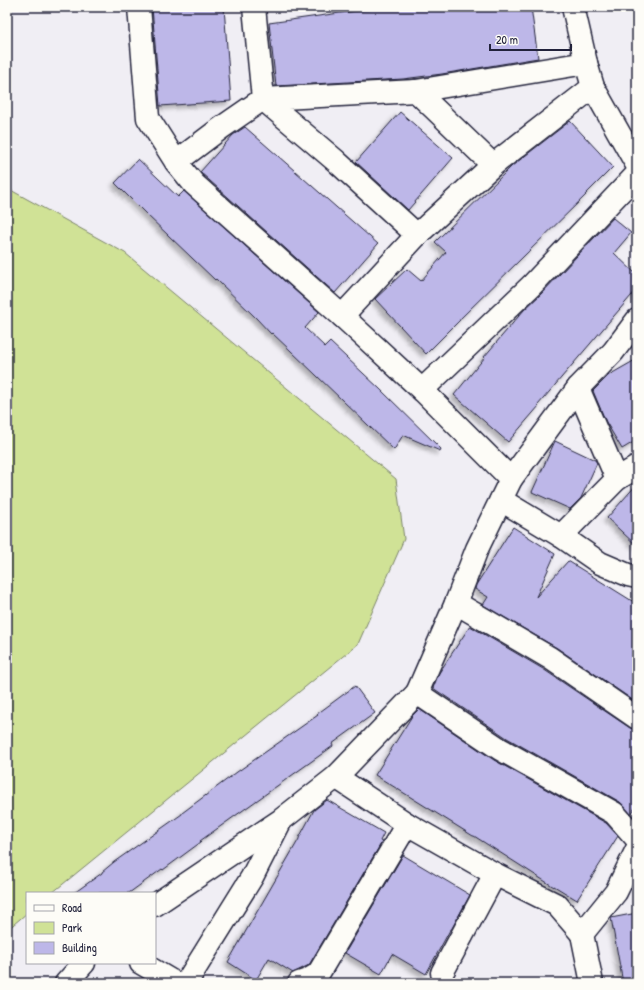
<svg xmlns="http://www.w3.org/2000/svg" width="644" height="990" font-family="'Patrick Hand',sans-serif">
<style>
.green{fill:#d0e296;stroke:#798268}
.building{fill:#bdb7e8;stroke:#22223b;filter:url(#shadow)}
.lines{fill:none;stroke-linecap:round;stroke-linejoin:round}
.street-casing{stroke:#22223b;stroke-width:25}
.street{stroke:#fdfcf7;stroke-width:22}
</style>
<defs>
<filter id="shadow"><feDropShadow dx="-3.5" dy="3.5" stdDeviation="2" flood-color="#0004"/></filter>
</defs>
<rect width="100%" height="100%" fill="#f0eef4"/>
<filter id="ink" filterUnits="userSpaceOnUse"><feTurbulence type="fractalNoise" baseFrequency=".025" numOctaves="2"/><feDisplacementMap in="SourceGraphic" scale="8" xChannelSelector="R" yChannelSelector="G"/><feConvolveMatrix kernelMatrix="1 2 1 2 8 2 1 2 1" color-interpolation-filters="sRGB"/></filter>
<g filter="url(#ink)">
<path class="green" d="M7,188l118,65 271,226 8,60 -46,105 -306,249h-25v20l-20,17z"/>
<g class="building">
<path d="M152,7h72l7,94 -71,5z"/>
<path d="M395,7h136l7,51 -96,16 -39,5 -127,7 -7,-63 71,-10z"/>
<path d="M400,112l53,46 -45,52 -52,-48z"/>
<path d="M570,121l43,46 -28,28h1l-126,124v1l-34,34 -51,-55 32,-30 14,12 25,-29 -11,-10 77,-76z"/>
<path d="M245,127l133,117 -43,49 -135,-121 33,-37z"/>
<path d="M138,159l40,38 6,-6 135,121 -14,16 20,19 5,-5 50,47 61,60 -1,2 -37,-16 -9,15 -103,-99 -19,-18 -1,1 -15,-16 -40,-39 -1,1 -69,-66 -31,-31z"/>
<path d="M613,218l18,15 -17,20 23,22v14l-99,116 1,1 -31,36 -54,-47 31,-38h-1l40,-47 17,-16z"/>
<path d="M637,359v81l-15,9 -16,-27 -13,-31 16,-16z"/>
<path d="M555,441l40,19 2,3 -16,35 -11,11 -38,-17z"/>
<path d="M637,484v62l-30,-28z"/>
<path d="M513,527l42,27 -19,43 32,-36 69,43v99l-80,-55 -74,-43 5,-8 -13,-8 1,-4z"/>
<path d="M470,626l73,43 87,59 7,2v75l-6,9 -11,-12 -113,-64 -74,-50 6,-15z"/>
<path d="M355,686l20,27 -43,31 1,2 -133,95 1,1 -38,28 -1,-1 -33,24h-55l28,-20v-1l12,-10 68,-48v-1l55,-41 81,-57 -1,-1z"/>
<path d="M419,709l75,51 112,63 12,13 -41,64 -23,-14v1l-80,-51h-1l-98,-61 37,-59z"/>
<path d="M327,800l57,33 -4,8 2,1 -73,123 -16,8 -24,-15 -13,22 -28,-18 71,-123v-1l15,-28z"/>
<path d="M403,855l67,40 -19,35h-1l-24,44 -34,-20 -11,20 -36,-21z"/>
<path d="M637,913v70h-14l-12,-65z"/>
</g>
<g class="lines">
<defs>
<g id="street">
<path d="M139,7l9,111 28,44 18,22 148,132 80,74 89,89"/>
<path d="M573,7l13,56 7,24 44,78"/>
<path d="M416,91l77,74"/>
<path d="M176,162l45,-34 42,-29 -9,-92"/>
<path d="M417,235l-81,-74 -73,-62 153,-8 170,-28"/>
<path d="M342,316l75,-81 76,-70 100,-78"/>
<path d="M422,390l110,-105 105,-111"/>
<path d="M617,479l20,-12"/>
<path d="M501,500l60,36 39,27 28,12 9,2"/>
<path d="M561,536l56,-57 -39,-91"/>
<path d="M456,603l21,-54 34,-70 67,-91 35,-36 24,-32"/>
<path d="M417,693l39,-90 94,55 87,60"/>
<path d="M336,777l71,47 88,50 62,31 25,29"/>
<path d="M155,905l126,-85 55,-43 81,-84 83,56 114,64 23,26"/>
<path d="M141,963l34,20"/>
<path d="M442,973l53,-99"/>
<path d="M66,983l18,-20"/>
<path d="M186,983l66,-106 28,-55"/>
<path d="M299,983l9,-3 10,-6 89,-150"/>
<path d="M592,983l-10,-49 34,-42 21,-43"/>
</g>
</defs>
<use href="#street" class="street-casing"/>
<use href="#street" class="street"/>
</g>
</g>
<rect width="644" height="990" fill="none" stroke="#fdfcf7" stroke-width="24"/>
<rect x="12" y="12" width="620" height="966" fill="none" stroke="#22223b" stroke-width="1.5" filter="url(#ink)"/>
<rect x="26" y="892" width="130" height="72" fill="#fdfcf7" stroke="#a5a5ac"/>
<rect x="34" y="905" width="20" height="6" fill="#fdfcf7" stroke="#a5a5ac"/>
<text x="62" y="912" font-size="12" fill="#22223b">Road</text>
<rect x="34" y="922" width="20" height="12" fill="#d0e296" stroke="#a5a5ac"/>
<text x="62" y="932" font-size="12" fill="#22223b">Park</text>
<rect x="34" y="942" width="20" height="12" fill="#bdb7e8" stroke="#a5a5ac"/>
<text x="62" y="952" font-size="12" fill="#22223b">Building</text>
<path d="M490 44v6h81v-6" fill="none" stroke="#22223b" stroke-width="2"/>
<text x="496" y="44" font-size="12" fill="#22223b" stroke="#fdfcf7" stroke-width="3" paint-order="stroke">20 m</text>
</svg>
